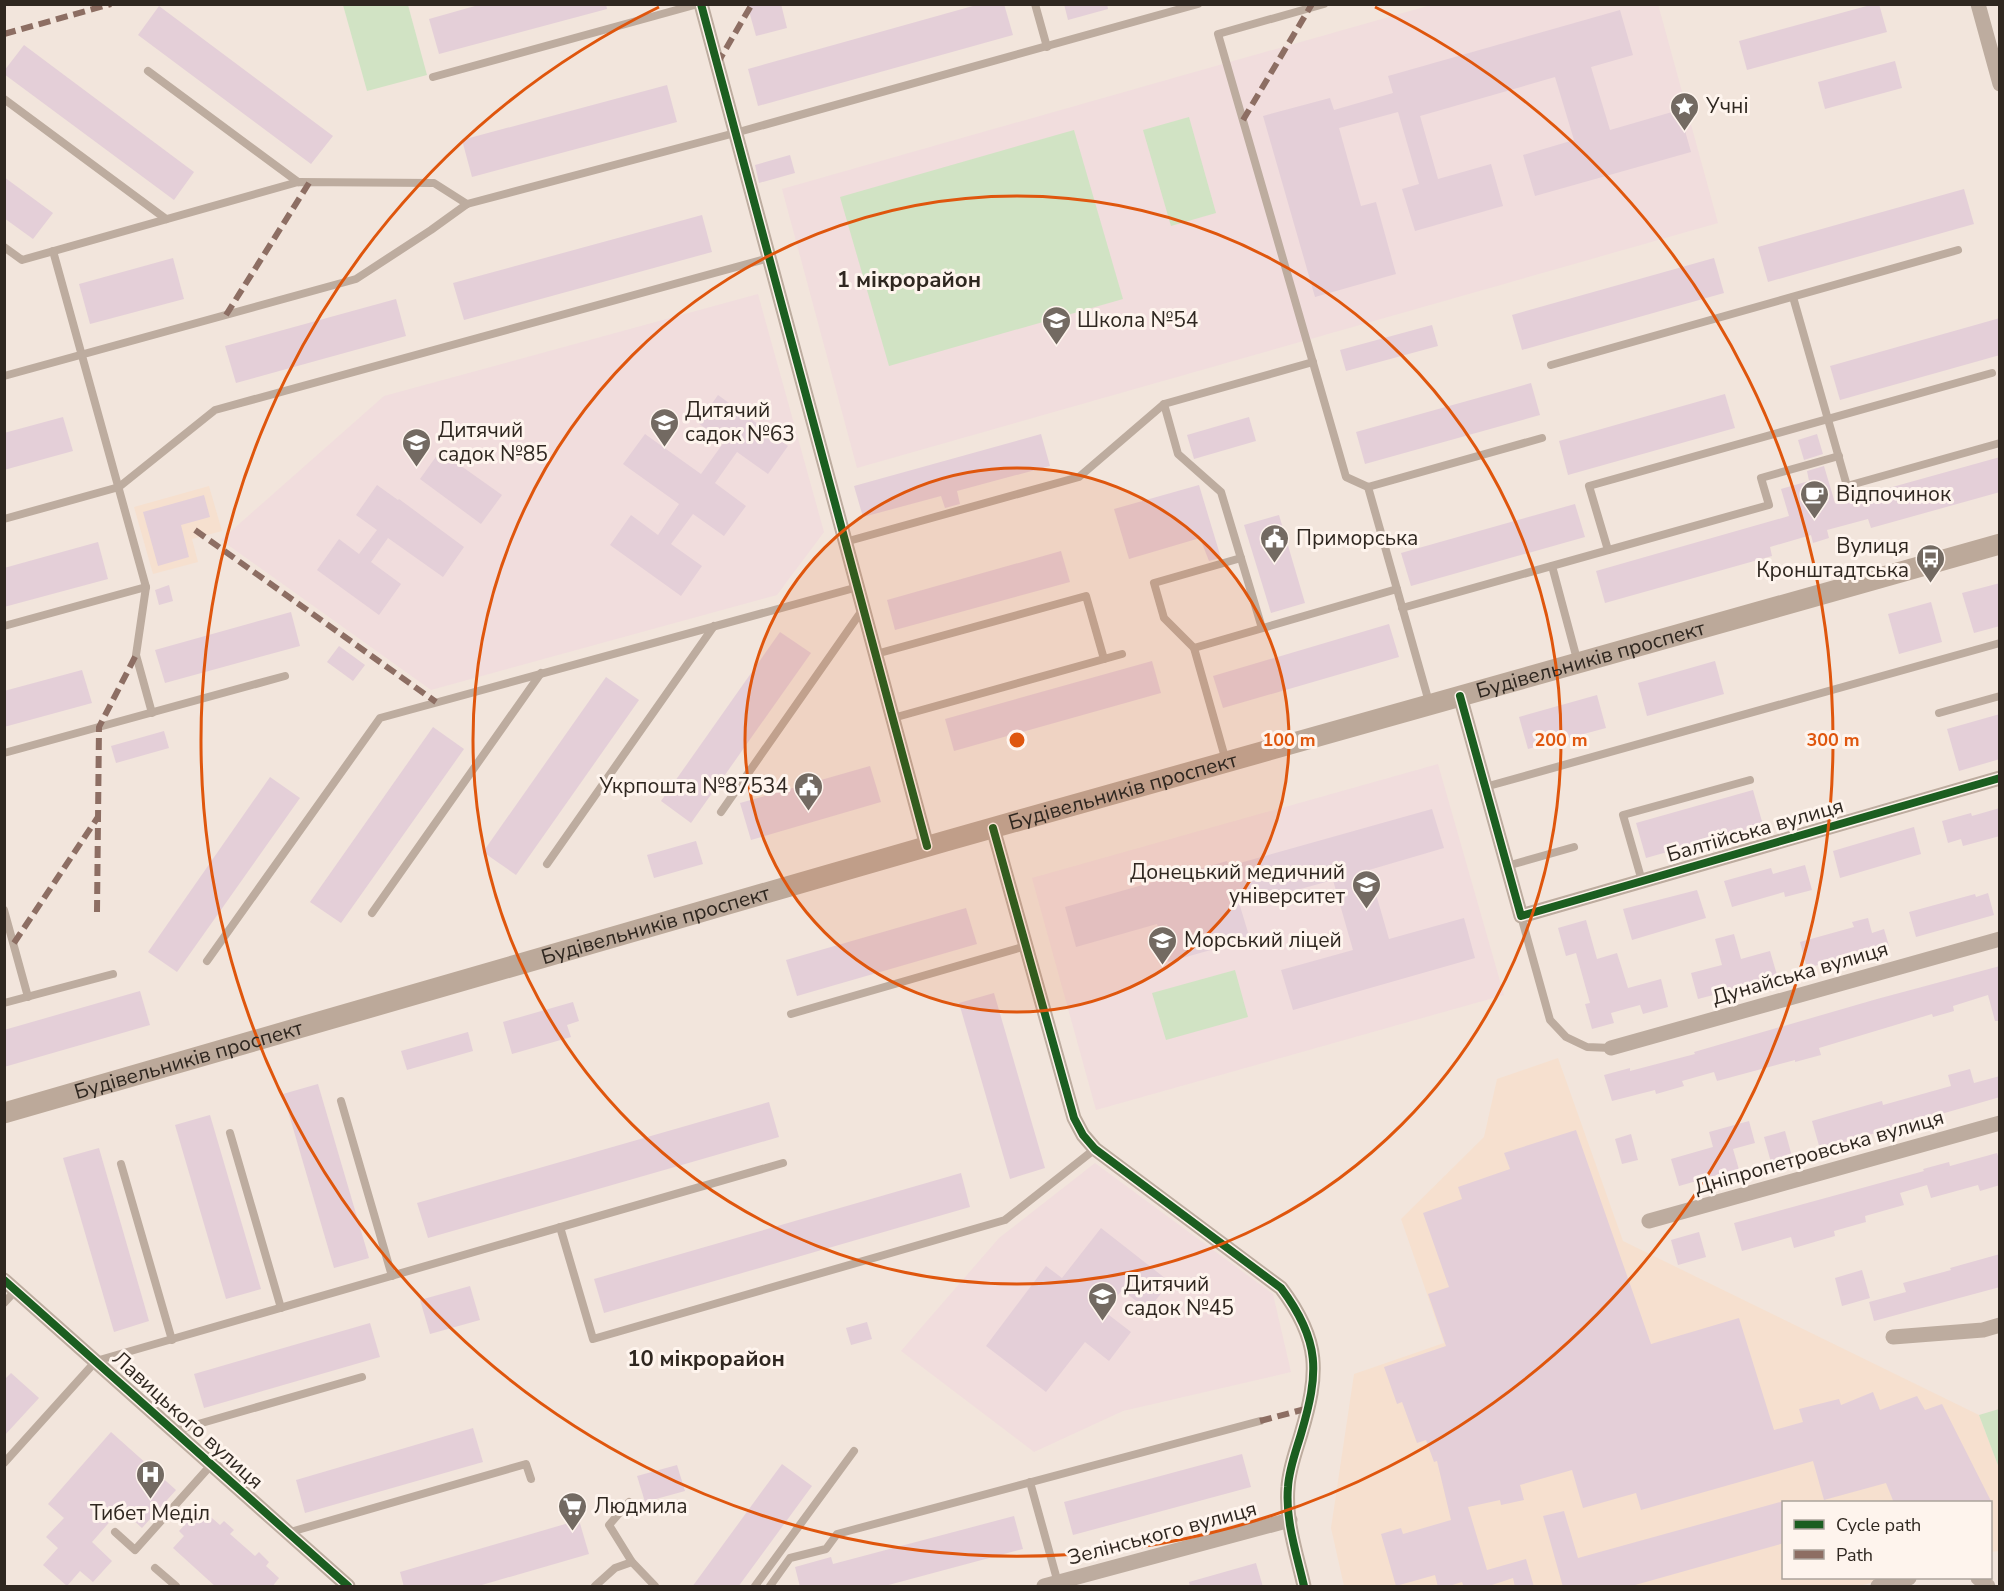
<svg xmlns="http://www.w3.org/2000/svg" width="2004" height="1591" font-family="'Nunito Sans',sans-serif">
<style>
.built{fill:#f6e0cf}
.education{fill:#f1dddd}
.green{fill:#d1e3c4}
.building{fill:#e4cfd8}
.lines{fill:none;stroke-linecap:round;stroke-linejoin:round}
.lane{stroke:#bdac9f;stroke-width:8}
.street{stroke:#bdac9f;stroke-width:15}
.secondary{stroke:#bca99a;stroke-width:21}
.quiet{stroke:#8d6e63;stroke-width:6;stroke-dasharray:12 6;stroke-linecap:butt}
.cycleway-casing{stroke:#fef4ed;stroke-width:11}
.cycleway{stroke:#1b5e20;stroke-width:8}
.ring{fill:none;stroke:#df560d;stroke-width:3}
.labels{text-anchor:middle;dominant-baseline:central;stroke-width:6;stroke-linejoin:round;paint-order:stroke}
.poi-label{font-size:21px;fill:#2f2720;stroke:#fef4ed;text-anchor:start}
.street-label{font-size:21px;fill:#2f2720;stroke:#fef4ed}
.neighbourhood-label{font-size:22px;font-weight:bold;fill:#2f2720;stroke:#fef4ed}
.centre{fill:#df560d;stroke:#fef4ed;stroke-width:3}
.ring-label{font-size:18px;text-anchor:middle;font-weight:bold;fill:#df560d;stroke:#fef4ed;stroke-width:6;stroke-linejoin:round;paint-order:stroke}
</style>
<rect width="100%" height="100%" fill="#f2e5dc"/>
<g class="built">
<path d="M209,486l13,45 -30,8 6,23 -45,12 -19,-67z"/>
<path d="M1558,1058l65,183 356,174 20,53v83l-8,1 -1,-50h-206v76h106l-31,8h-515l-13,-58 23,-154 90,-31 -43,-124 83,-82 13,-58z"/>
</g>
<g class="education">
<path d="M1658,4l60,219 -861,245 -75,-279 649,-184z"/>
<path d="M758,294l66,238 -47,63 -346,95 -210,-150 163,-144z"/>
<path d="M1438,764l66,231 -408,115 -64,-232z"/>
<path d="M1095,1163l178,131 18,78 -168,39 -89,41 -133,-101 98,-113z"/>
</g>
<g class="green">
<path d="M343,5h65l19,70 -60,16z"/>
<path d="M1189,117l27,96 -45,13 -28,-96z"/>
<path d="M1074,130l49,169 -234,67 -49,-169z"/>
<path d="M1235,970l13,47 -82,23 -14,-47z"/>
<path d="M1999,1409h1l-1,59 -20,-53z"/>
</g>
<g class="building">
<path d="M482,4h124l1,5 -168,45 -10,-35z"/>
<path d="M747,4h34l6,24 -31,8z"/>
<path d="M980,4h24l9,31 -255,71 -10,-37z"/>
<path d="M1064,4h43l1,5 -40,11z"/>
<path d="M1874,4h5l8,28 -140,38 -8,-29z"/>
<path d="M159,6l174,130 -22,28 -173,-129z"/>
<path d="M1620,10l13,45 -42,12 19,63 69,-20 12,42 -156,44 -12,-41 51,-15 -19,-63 -135,39 18,63 53,-15 12,42 -88,25 -13,-42 17,-5 -21,-72 -59,16 22,78 15,-4 20,72 -81,23 -52,-181 67,-18 4,12 59,-17 -5,-17z"/>
<path d="M24,45l170,127 -20,28 -170,-126v-3z"/>
<path d="M1895,61l7,27 -77,21 -7,-27z"/>
<path d="M667,85l10,37 -205,55 -10,-37z"/>
<path d="M790,155l5,18 -36,10 -4,-18z"/>
<path d="M4,177l49,36 -20,26 -29,-21z"/>
<path d="M1964,189l10,35 -206,58 -10,-35z"/>
<path d="M702,215l10,37 -248,68 -11,-37z"/>
<path d="M173,258l11,41 -94,25 -11,-40z"/>
<path d="M1714,258l10,35 -202,57 -10,-35z"/>
<path d="M396,299l10,37 -170,47 -11,-37z"/>
<path d="M2000,318v37l-160,45 -10,-34z"/>
<path d="M1432,325l6,21 -92,25 -6,-21z"/>
<path d="M1531,383l9,32 -175,49 -9,-32z"/>
<path d="M1725,394l10,34 -167,47 -9,-34z"/>
<path d="M718,395l70,51 -20,28 -31,-22 -22,31 31,23 -22,30 -31,-22 -22,30 31,22 -21,30 -71,-51 21,-30 27,20 21,-31 -56,-40 22,-30 56,40 23,-32 -26,-19z"/>
<path d="M63,417l10,34 -69,19v-37z"/>
<path d="M1249,417l7,24 -62,18 -7,-24z"/>
<path d="M1041,434l9,32 -93,25 3,13 -15,4 -4,-12 -78,21 -9,-31z"/>
<path d="M1817,434l6,20 -19,6 -6,-20z"/>
<path d="M440,451l62,44 -21,29 -61,-45z"/>
<path d="M2000,457v35l-129,36 -3,-9 -41,11 2,8 -16,5 -2,-8 -41,12 2,9 -167,47 -9,-32 193,-55 -8,-27 28,-8 -2,-10 17,-5 11,37z"/>
<path d="M377,485l21,15 1,-1 65,48 -21,30 -55,-39 -17,24 30,22 -22,31 -62,-45 22,-31 20,15 18,-24 -21,-15z"/>
<path d="M1199,485l22,73 -12,3 -9,-23 -71,21 -15,-50z"/>
<path d="M204,495l6,22 -29,8 8,32 -31,9 -15,-54z"/>
<path d="M1575,504l10,33 -174,49 -10,-33z"/>
<path d="M1279,515l26,88 -34,10 -27,-88z"/>
<path d="M98,542l10,37 -104,28v-39z"/>
<path d="M1061,551l9,31 -175,48 -8,-30z"/>
<path d="M2000,583v43l-26,7 -12,-40z"/>
<path d="M169,585l4,16 -14,4 -4,-15z"/>
<path d="M1931,602l11,40 -43,12 -11,-40z"/>
<path d="M291,612l9,34 -135,37 -10,-33z"/>
<path d="M1389,624l10,33 -176,51 -10,-32z"/>
<path d="M780,632l31,21 -120,170 -30,-22z"/>
<path d="M339,646l26,19 -12,16 -26,-19z"/>
<path d="M1152,661l9,32 -207,58 -9,-32z"/>
<path d="M1715,661l9,33 -77,22 -9,-33z"/>
<path d="M82,670l10,33 -88,24v-36z"/>
<path d="M606,677l33,23 -123,175 -33,-23z"/>
<path d="M1597,695l9,33 -78,21 -9,-32z"/>
<path d="M2000,714v45l-41,12 -12,-42z"/>
<path d="M433,727l31,22 -123,174 -31,-21z"/>
<path d="M164,731l5,17 -53,15 -5,-17z"/>
<path d="M870,766l11,36 -130,38 -11,-37z"/>
<path d="M270,777l30,21 -123,174 -29,-20z"/>
<path d="M1753,790l10,35 -117,33 -10,-35z"/>
<path d="M2000,808v28l-37,10 -2,-7 -13,4 -6,-22 29,-8 1,3z"/>
<path d="M1432,809l12,39 -75,22 20,69 75,-21 11,40 -182,52 -12,-40 72,-20 -20,-70 -93,26 10,33 -82,23 -11,-38 -81,23 -11,-40 162,-46 2,5z"/>
<path d="M1914,827l7,27 -81,24 -7,-27z"/>
<path d="M696,841l7,23 -49,14 -7,-23z"/>
<path d="M1805,865l7,25 -27,7 -1,-5 -52,15 -8,-26 47,-13 2,6z"/>
<path d="M1697,890l9,28 -74,22 -9,-31z"/>
<path d="M1988,893l6,22 -78,22 -7,-25 66,-18 1,3z"/>
<path d="M966,908l11,36 -180,52 -11,-36z"/>
<path d="M1868,918l4,15 12,-4 5,17 -82,22 -7,-26 54,-15 -2,-5z"/>
<path d="M1586,920l11,39 20,-6 11,35 33,-9 7,28 -25,7 -3,-9 -29,8 3,10 -22,6 -7,-25 5,-1 -14,-50 -10,3 -8,-28z"/>
<path d="M1734,934l7,25 29,-8 7,24 -29,8v3l-50,13 -7,-26 31,-8 -7,-26z"/>
<path d="M2000,966v55h-5l-7,-26 -35,11 1,5 -21,6 -1,-3 -113,34 2,7 -26,7v-2l-78,21 -3,-9 -32,9 2,5 -28,8 -1,-4 -43,11 -8,-26 26,-7v3l65,-17 -1,-2 183,-53z"/>
<path d="M140,991l10,34 -146,42v-37z"/>
<path d="M994,993l51,175 -35,11 -51,-176z"/>
<path d="M573,1002l6,19 -12,4 4,12 -59,17 -9,-32z"/>
<path d="M468,1032l5,19 -66,19 -6,-19z"/>
<path d="M1970,1069l4,14 26,-7v21l-180,52 -8,-28 70,-20 1,4 68,-19 -3,-11z"/>
<path d="M318,1084l51,174 -35,10 -51,-174z"/>
<path d="M769,1102l10,35 -351,101 -11,-35z"/>
<path d="M210,1115l51,174 -35,10 -51,-174z"/>
<path d="M1749,1121l6,22 -22,6 7,24 -18,5 -1,-4 -42,12 -8,-27 42,-12 -4,-15z"/>
<path d="M1576,1130l75,214 88,-26 35,112 29,-8 -4,-13 40,-10 2,6 32,-13 7,18 37,-14 8,14 17,-6 50,99h-98l-8,-20 -62,17 -11,-39 -172,49 -5,-17 -53,15 -11,-38 -52,15 4,15 -23,5 -1,-5 -32,7 19,63 39,-11 8,28h-19l-2,-9 -27,9h-22l-2,-5 -16,5h-8l-3,-12 -39,11 -15,-52 20,-6 2,6 48,-14 -14,-59 -3,1 -8,-22 -9,3 -15,-41 -5,2 -13,-37 62,-21 -18,-52 21,-7 -26,-74 39,-14 -4,-12 52,-18 -6,-16z"/>
<path d="M1785,1131l8,29 -21,6 -8,-29z"/>
<path d="M1631,1134l7,26 -16,4 -7,-25z"/>
<path d="M99,1148l50,173 -35,11 -51,-174z"/>
<path d="M1997,1153l3,9v23l-20,6 -2,-6 -47,13 -4,-13 -27,8 4,12 -39,11 1,6 -32,9 1,5 -41,12 -3,-11 -49,14 -8,-28 190,-52 -1,-2 26,-7 1,4z"/>
<path d="M961,1173l9,34 -366,106 -10,-34z"/>
<path d="M1101,1228l69,54 -22,28 -26,-20 -17,22 26,20 -22,29 -24,-19 -39,50 -60,-46 60,-80 16,12z"/>
<path d="M1699,1232l7,25 -28,8 -7,-25z"/>
<path d="M2000,1254v33l-126,34 -5,-19 37,-10 -3,-9 48,-13 -1,-2z"/>
<path d="M1862,1270l8,28 -28,8 -7,-28z"/>
<path d="M470,1286l10,34 -50,14 -10,-34z"/>
<path d="M867,1322l5,17 -21,6 -5,-17z"/>
<path d="M370,1323l10,34 -176,51 -10,-34z"/>
<path d="M11,1373l28,25 -35,38v-56z"/>
<path d="M473,1428l10,34 -178,51 -9,-33z"/>
<path d="M111,1432l65,58 -34,38 -21,-19 -29,33 20,19 -19,21 -13,-11 -13,15 -24,-21 15,-17 -12,-11 18,-19 -16,-14z"/>
<path d="M1242,1454l9,33 -178,48 -9,-33z"/>
<path d="M782,1464l30,22 -74,101h-46z"/>
<path d="M677,1465l8,26 -40,11 -8,-26z"/>
<path d="M1784,1501v42l-156,44h-65l-20,-71 21,-5 14,47z"/>
<path d="M205,1512l15,13 4,-4 10,9 -4,4 25,22 4,-4 10,10 -3,4 13,12 -7,9h-56l-43,-39 11,-12 -5,-5 11,-12 5,5z"/>
<path d="M1014,1516l9,33 -142,38h-81l-5,-20 36,-10 2,7z"/>
<path d="M579,1520l10,34 -114,33h-71l-4,-15z"/>
<path d="M1256,1563l7,24h-73l-1,-5z"/>
</g>
<g class="lines">
<g class="lane">
<path d="M1035,4l12,43"/>
<path d="M1324,4l-106,30 128,443 22,10 174,-49"/>
<path d="M148,71l150,111"/>
<path d="M433,77l265,-73"/>
<path d="M4,99l162,120"/>
<path d="M4,247l18,13 276,-78 136,1 33,21"/>
<path d="M53,251l93,336 -10,68 16,58"/>
<path d="M1793,297l54,189 153,-43"/>
<path d="M1551,365l407,-115"/>
<path d="M4,376l352,-97 75,-49 36,-26 268,-71 463,-129"/>
<path d="M1164,404l14,50 43,38 41,136"/>
<path d="M1368,487l61,215"/>
<path d="M4,519l115,-32 96,-77 554,-152"/>
<path d="M845,542l234,-65 85,-73 149,-42"/>
<path d="M1608,550l-19,-64 403,-113"/>
<path d="M1552,566l26,97"/>
<path d="M1402,608l367,-103 -8,-27 78,-22"/>
<path d="M4,626l142,-39"/>
<path d="M1194,648l203,-59"/>
<path d="M876,654l210,-58 18,63"/>
<path d="M1939,713l61,-17"/>
<path d="M893,718l229,-64"/>
<path d="M4,753l281,-77"/>
<path d="M1226,761l-32,-113 -30,-30 -10,-35 87,-25"/>
<path d="M1485,787l515,-144"/>
<path d="M721,812l142,-203"/>
<path d="M547,864l167,-238"/>
<path d="M1507,866l67,-19"/>
<path d="M1642,881l-19,-66 127,-35"/>
<path d="M4,910l24,87"/>
<path d="M372,913l169,-240"/>
<path d="M1521,916l29,104 16,17 21,10 24,1"/>
<path d="M207,961l173,-243 478,-131"/>
<path d="M4,1003l109,-29"/>
<path d="M791,1014l235,-68"/>
<path d="M341,1101l51,175"/>
<path d="M230,1133l51,175"/>
<path d="M121,1164l51,176"/>
<path d="M560,1227l33,112 412,-119 90,-71"/>
<path d="M4,1303l12,-13"/>
<path d="M174,1431l188,-54"/>
<path d="M4,1463l92,-102 687,-198"/>
<path d="M1030,1482l28,101"/>
<path d="M629,1502l-20,23 23,37 23,24"/>
<path d="M115,1532l20,18 76,-85"/>
<path d="M287,1533l239,-69 5,15"/>
<path d="M155,1568l21,18"/>
<path d="M595,1586l20,-18 17,-6"/>
<path d="M755,1586l99,-135"/>
<path d="M770,1586l20,-28 36,-9 11,-15 423,-113"/>
</g>
<g class="street">
<path d="M701,4l226,842"/>
<path d="M1978,4l22,80"/>
<path d="M1460,696l61,220 479,-138"/>
<path d="M993,828l81,290 9,17 12,14 186,139c40,53 38,85 20,146 -5,17 -12,35 -13,53 -3,33 9,68 16,99"/>
<path d="M1611,1048l389,-109"/>
<path d="M1649,1221l351,-98"/>
<path d="M4,1280l344,306"/>
<path d="M1893,1337l90,-7 17,-5"/>
<path d="M1978,1578l10,8"/>
<path d="M1044,1586l246,-66"/>
<path d="M1878,1586l31,-8"/>
</g>
<path class="secondary" id="s1" d="M4,1113l942,-272 1054,-297"/>
<g class="quiet">
<path d="M4,34l107,-30"/>
<path d="M717,64l35,-60"/>
<path d="M1243,120l69,-116"/>
<path d="M226,315l83,-132"/>
<path d="M195,530l241,172"/>
<path d="M97,912l2,-185 37,-72"/>
<path d="M14,943l84,-126"/>
<path d="M1260,1421l49,-13"/>
</g>
<defs>
<g id="cycleway">
<path d="M701,4l226,842"/>
<path d="M1460,696l61,220 479,-138"/>
<path d="M993,828l81,290 9,17 12,14 186,139c40,53 38,85 20,146 -5,17 -12,35 -13,53 -3,33 9,68 16,99"/>
<path d="M4,1280l344,306"/>
</g>
</defs>
<use href="#cycleway" class="cycleway-casing"/>
<use href="#cycleway" class="cycleway"/>
</g>
<circle cx="1017" cy="740" r="272" fill="#df560d" fill-opacity=".12"/>
<g class="ring">
<circle cx="1017" cy="740" r="272"/>
<circle cx="1017" cy="740" r="544"/>
<path d="M1375 7A816 816 0 1 1 659 7"/>
</g>
<defs>
<symbol id="sight-pin" viewBox="-11 -11 22 30"><path d="M0 17L-7.5 6A9.5 9.5 0 1 1 7.5 6Z" fill="#736a62" stroke="#fef4ed"/><path d="M0-6L1.8-2.2L6-1.7L2.9 1.2L3.7 5.4L0 3.3L-3.7 5.4L-2.9 1.2L-6-1.7L-1.8-2.2Z" fill="#fff"/></symbol>
<symbol id="school-pin" viewBox="-11 -11 22 30"><path d="M0 17L-7.5 6A9.5 9.5 0 1 1 7.5 6Z" fill="#736a62" stroke="#fef4ed"/><path d="M0-5L7-2L0 1L-7-2ZM-4 1L0 2.5L4 1V4Q0 6-4 4Z" fill="#fff"/></symbol>
<symbol id="cafe-pin" viewBox="-11 -11 22 30"><path d="M0 17L-7.5 6A9.5 9.5 0 1 1 7.5 6Z" fill="#736a62" stroke="#fef4ed"/><path d="M-5.5-4.5H6V0H3Q3 3.5 0 3.5H-2.5Q-5.5 3.5-5.5 0ZM3-3.2v2h1.7v-2ZM-6 4.5H4V6H-6Z" fill="#fff"/></symbol>
<symbol id="civic-pin" viewBox="-11 -11 22 30"><path d="M0 17L-7.5 6A9.5 9.5 0 1 1 7.5 6Z" fill="#736a62" stroke="#fef4ed"/><path d="M-.6-6.5H3V-4.5H.6V-3L4-1V1h2V6H-6V1h2V-1L-.6-3ZM-1.2 2.5V6h2.4V2.5Z" fill="#fff"/></symbol>
<symbol id="bus-pin" viewBox="-11 -11 22 30"><path d="M0 17L-7.5 6A9.5 9.5 0 1 1 7.5 6Z" fill="#736a62" stroke="#fef4ed"/><path d="M-5-6H5V4H4V6H2V4H-2V6H-4V4H-5ZM-3.5-4V0h7V-4ZM-3.5 1.2v1.5H-2V1.2ZM2 1.2v1.5H3.5V1.2Z" fill="#fff"/></symbol>
<symbol id="university-pin" viewBox="-11 -11 22 30"><path d="M0 17L-7.5 6A9.5 9.5 0 1 1 7.5 6Z" fill="#736a62" stroke="#fef4ed"/><path d="M0-5L7-2L0 1L-7-2ZM-4 1L0 2.5L4 1V4Q0 6-4 4Z" fill="#fff"/></symbol>
<symbol id="hospital-pin" viewBox="-11 -11 22 30"><path d="M0 17L-7.5 6A9.5 9.5 0 1 1 7.5 6Z" fill="#736a62" stroke="#fef4ed"/><path d="M-5-5h3v3.5h4V-5h3V5h-3V1.5h-4V5h-3Z" fill="#fff"/></symbol>
<symbol id="supermarket-pin" viewBox="-11 -11 22 30"><path d="M0 17L-7.5 6A9.5 9.5 0 1 1 7.5 6Z" fill="#736a62" stroke="#fef4ed"/><path d="M-6-5.5h2.5l.6 2H6L4.5 2H-2.5L-4.4-4H-6ZM-1.5 3.2a1.3 1.3 0 1 0 .1 0ZM3 3.2a1.3 1.3 0 1 0 .1 0Z" fill="#fff"/></symbol>
</defs>
<g fill-rule="evenodd">
<use href="#sight-pin" x="1668" y="90" width="33" height="45"/>
<use href="#school-pin" x="1040" y="304" width="33" height="45"/>
<use href="#school-pin" x="648" y="406" width="33" height="45"/>
<use href="#school-pin" x="400" y="426" width="33" height="45"/>
<use href="#cafe-pin" x="1798" y="478" width="33" height="45"/>
<use href="#civic-pin" x="1258" y="522" width="33" height="45"/>
<use href="#bus-pin" x="1914" y="542" width="33" height="45"/>
<use href="#civic-pin" x="792" y="770" width="33" height="45"/>
<use href="#university-pin" x="1350" y="868" width="33" height="45"/>
<use href="#school-pin" x="1146" y="924" width="33" height="45"/>
<use href="#school-pin" x="1086" y="1280" width="33" height="45"/>
<use href="#hospital-pin" x="134" y="1458" width="33" height="45"/>
<use href="#supermarket-pin" x="556" y="1490" width="33" height="45"/>
</g>
<g class="labels">
<g class="poi-label">
<text x="1706" y="106">Учні</text>
<text x="1077" y="320">Школа №54</text>
<text x="685" y="410">Дитячий<tspan x="685" dy="24">садок №63</tspan></text>
<text x="438" y="430">Дитячий<tspan x="438" dy="24">садок №85</tspan></text>
<text x="1836" y="494">Відпочинок</text>
<text x="1296" y="538">Приморська</text>
<text x="1909" y="546" text-anchor="end">Вулиця<tspan x="1909" dy="24">Кронштадтська</tspan></text>
<text x="788" y="786" text-anchor="end">Укрпошта №87534</text>
<text x="1345" y="872" text-anchor="end">Донецький медичний<tspan x="1345" dy="24">університет</tspan></text>
<text x="1184" y="940">Морський ліцей</text>
<text x="1124" y="1284">Дитячий<tspan x="1124" dy="24">садок №45</tspan></text>
<text x="594" y="1506">Людмила</text>
<text x="150" y="1513" text-anchor="middle">Тибет Меділ</text>
</g>
<g class="street-label">
<text stroke="none"><textPath href="#s1" startOffset="1650">Будівельників проспект</textPath></text>
<text stroke="none"><textPath href="#s1" startOffset="1164">Будівельників проспект</textPath></text>
<text transform="translate(1755 830) rotate(-16)">Балтійська вулиця</text>
<text stroke="none"><textPath href="#s1" startOffset="678">Будівельників проспект</textPath></text>
<text transform="translate(1800 973) rotate(-16)">Дунайська вулиця</text>
<text stroke="none"><textPath href="#s1" startOffset="192">Будівельників проспект</textPath></text>
<text transform="translate(1819 1152) rotate(-16)">Дніпропетровська вулиця</text>
<text transform="translate(188 1420) rotate(42)">Лавицького вулиця</text>
<text transform="translate(1162 1533) rotate(-15)">Зелінського вулиця</text>
</g>
<g class="neighbourhood-label">
<text x="909" y="280">1 мікрорайон</text>
<text x="706" y="1359">10 мікрорайон</text>
</g>
</g>
<circle cx="1017" cy="740" r="9" class="centre"/>
<g class="ring-label">
<text x="1289" y="746">100 m</text>
<text x="1561" y="746">200 m</text>
<text x="1833" y="746">300 m</text>
</g>
<rect width="2004" height="1591" fill="none" stroke="#2f2720" stroke-width="12"/>
<rect x="1782" y="1501" width="210" height="78" fill="#fef4ed" stroke="#aba29b" stroke-width="1.5"/>
<rect x="1794" y="1520" width="30" height="9" fill="#1b5e20" stroke="#aba29b" stroke-width="1.5"/>
<text x="1836" y="1531" font-size="18" fill="#2f2720">Cycle path</text>
<rect x="1794" y="1550" width="30" height="9" fill="#8d6e63" stroke="#aba29b" stroke-width="1.5"/>
<text x="1836" y="1561" font-size="18" fill="#2f2720">Path</text>
</svg>
